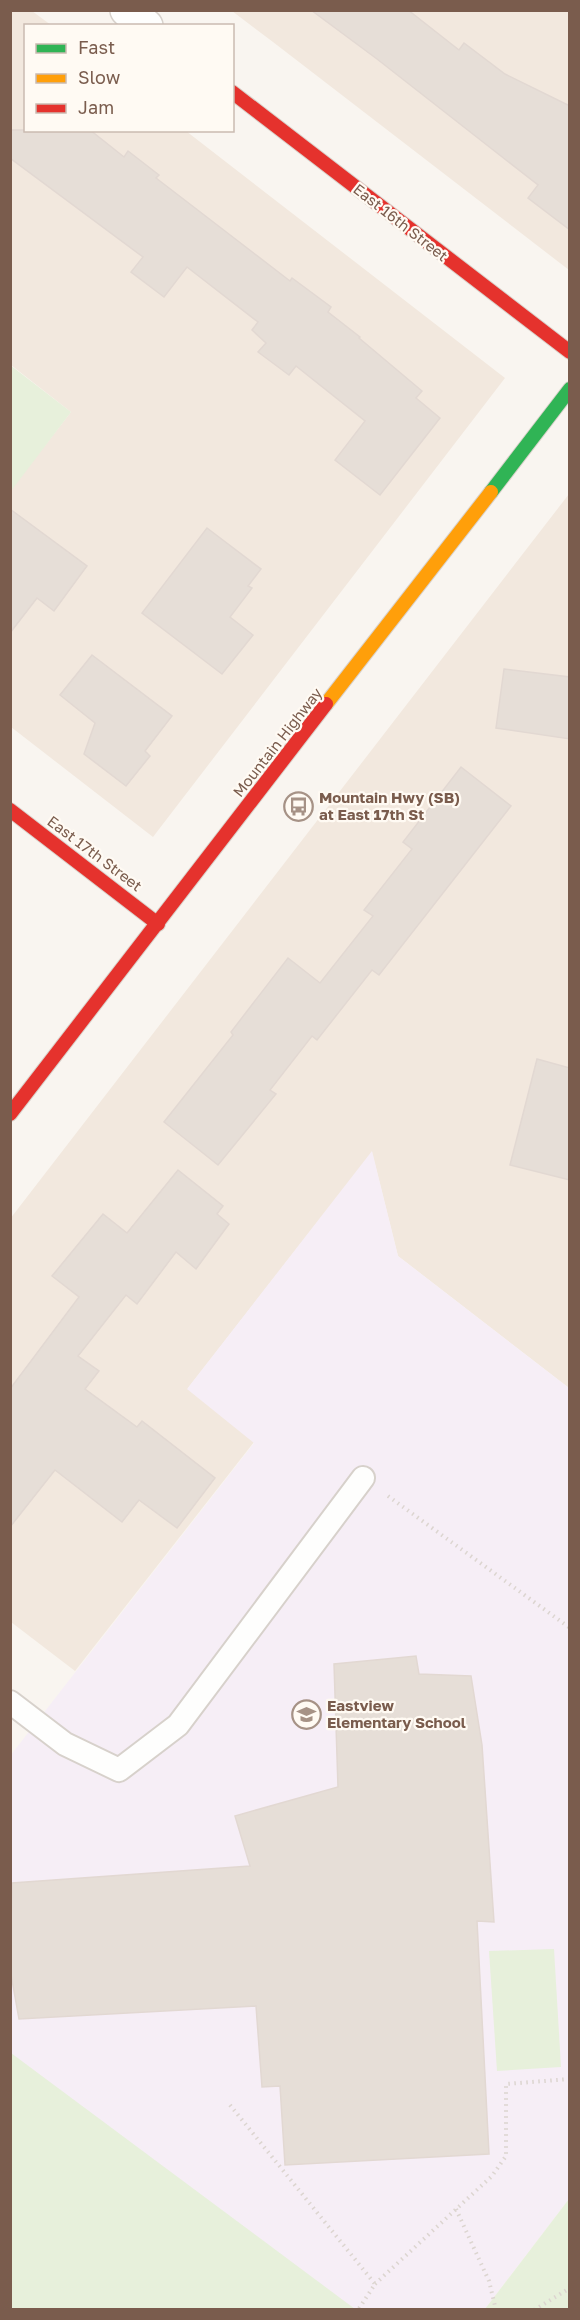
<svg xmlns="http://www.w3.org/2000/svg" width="580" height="2320" font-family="'Golos Text',sans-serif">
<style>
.residential{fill:#f2e8de}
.education{fill:#f6eef6}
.green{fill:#e7f0db}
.building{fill:#e6ded7;stroke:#e2d8d2;stroke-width:1.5}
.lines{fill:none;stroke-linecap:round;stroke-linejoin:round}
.lane-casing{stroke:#d7d1cb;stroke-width:26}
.street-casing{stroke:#d7d1cb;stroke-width:36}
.fast-casing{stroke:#d9d2cb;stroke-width:16}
.slow-casing{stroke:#d9d2cb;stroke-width:16}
.jam-casing{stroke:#d9d2cb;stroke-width:16}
.path{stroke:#dcd5d0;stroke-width:4;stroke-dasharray:1.5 4.5;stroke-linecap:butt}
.lane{stroke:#fefefd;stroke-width:22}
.street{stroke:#fefefd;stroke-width:33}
.fast{stroke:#30b455;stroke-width:14}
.slow{stroke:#ff9f0a;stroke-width:14}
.jam{stroke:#e5322d;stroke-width:14}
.labels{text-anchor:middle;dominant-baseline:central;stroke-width:4.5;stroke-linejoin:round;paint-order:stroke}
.street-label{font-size:15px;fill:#7a5c4d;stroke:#fffaf3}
.poi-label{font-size:15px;font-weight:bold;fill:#7a5c4d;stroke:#fffaf3;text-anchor:start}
</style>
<rect width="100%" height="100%" fill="#f9f5f0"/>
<g class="residential">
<path d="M11,11h21l19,14 -25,1v104l160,1 319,247 -352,459 -142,-110 -1,-236 61,-79 -60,-47z"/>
<path d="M232,11h337v259l-296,-228z"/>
<path d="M569,494v894l-171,-132 -26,-104 -184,236 66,54 -179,229 -64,-49 -1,-403z"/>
</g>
<path class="education" d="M372,1151l26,105 171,132v811l-84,110h-474l-1,-553 244,-313 -67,-54z"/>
<g class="green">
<path d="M10,365l61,47 -60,79h-1z"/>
<path d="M554,1949l7,118 -64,4 -8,-120z"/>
<path d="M10,2053h1l344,256h-344z"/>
<path d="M569,2199v110h-84z"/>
</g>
<g class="building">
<path d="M311,10h97l51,40 5,-7 41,31 65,32v124l-42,-32 10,-13 -161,-126z"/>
<path d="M10,130h80l34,27 4,-6 31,24 -3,3 134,103 2,-3 39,29 -3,5 32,25 -1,1 63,53 -6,7 24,20 -60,77 -45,-35 30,-39 -69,-55 -7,9 -31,-23 8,-9 -14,-13 6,-8 -71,-55 -23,30 -33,-25 12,-15 -133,-99z"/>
<path d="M10,509l77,57 -33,45 -17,-13 -27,35z"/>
<path d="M207,528l54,41 -13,17 4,2 -22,29 23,18 -31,39 -80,-61z"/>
<path d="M92,655l80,61 -27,35 5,5 -24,30 -42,-32 11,-31 -35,-28z"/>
<path d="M504,669l66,8v62l-74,-11z"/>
<path d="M461,767l50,39 -132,169 -7,-5 -55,70 -5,-4 -42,54 6,4 -58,71 -54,-43 69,-87 -2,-3 57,-74 32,25 53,-67 -9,-6 48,-61 -9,-7z"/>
<path d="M537,1059l33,9v112l-60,-15z"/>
<path d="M178,1170l45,36 -6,8 12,10 -33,45 -20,-17 -39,52 -11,-9 -48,61 21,15 -14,18 52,38 5,-6 73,57 -38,50 -38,-28 -17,22 -67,-52 -45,57v-138l69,-92 -27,-21 51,-62 24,19z"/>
<path d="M416,1656l3,18 52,2 11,69 12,177 -17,-1 12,233 -204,11 -5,-79 -18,1 -6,-81 -237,13 -9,-50 2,-86 238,-17 -15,-50 103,-29 -4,-123z"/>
</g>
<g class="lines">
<defs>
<path id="lane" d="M10,1702l55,42 54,26 59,-45 185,-247"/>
<path id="street" d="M127,10l19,16"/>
<path id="fast" d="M491,492l79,-103"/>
<path id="slow" d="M326,704l165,-212"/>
<g id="jam">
<path d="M232,92l338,260"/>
<path d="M10,810l148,114"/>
<path d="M10,1114l316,-410"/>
</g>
</defs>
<use href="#lane" class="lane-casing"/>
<use href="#street" class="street-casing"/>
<use href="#fast" class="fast-casing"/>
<use href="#slow" class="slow-casing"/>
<use href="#jam" class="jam-casing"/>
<g class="path">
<path d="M388,1496l182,132"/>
<path d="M230,2105l145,179 -17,26"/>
<path d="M456,2209l33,72 7,29"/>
<path d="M375,2284l117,-108 14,-20v-72l64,-5"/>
<path d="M534,2310l36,-22"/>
</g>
<use href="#lane" class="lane"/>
<use href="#street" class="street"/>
<use href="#fast" class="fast"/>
<use href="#slow" class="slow"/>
<use href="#jam" class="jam"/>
</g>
<defs>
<symbol id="bus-ring" viewBox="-11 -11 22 22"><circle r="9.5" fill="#fffaf3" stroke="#a69286" stroke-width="1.5"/><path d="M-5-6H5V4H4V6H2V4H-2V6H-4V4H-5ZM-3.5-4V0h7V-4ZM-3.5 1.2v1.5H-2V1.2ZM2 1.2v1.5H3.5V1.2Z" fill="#a69286"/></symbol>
<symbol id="school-ring" viewBox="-11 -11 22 22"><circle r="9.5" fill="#fffaf3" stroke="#a69286" stroke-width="1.5"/><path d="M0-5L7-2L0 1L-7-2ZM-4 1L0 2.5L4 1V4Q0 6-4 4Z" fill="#a69286"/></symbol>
</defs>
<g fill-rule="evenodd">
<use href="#bus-ring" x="282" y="790" width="33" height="33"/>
<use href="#school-ring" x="290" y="1698" width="33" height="33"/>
</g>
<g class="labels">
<g class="street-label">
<text transform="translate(401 222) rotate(38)">East 16th Street</text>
<text transform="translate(277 742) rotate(-52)">Mountain Highway</text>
<text transform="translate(95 853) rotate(37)">East 17th Street</text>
</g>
<g class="poi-label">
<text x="319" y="797">Mountain Hwy (SB)<tspan x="319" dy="17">at East 17th St</tspan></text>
<text x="327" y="1705">Eastview<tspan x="327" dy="17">Elementary School</tspan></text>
</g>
</g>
<rect width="580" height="2320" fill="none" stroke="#7a5c4d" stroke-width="24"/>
<rect x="24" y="24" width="210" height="108" fill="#fffaf3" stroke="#cabbb1" stroke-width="1.5"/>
<rect x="36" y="44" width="30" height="9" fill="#30b455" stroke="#cabbb1" stroke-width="1.5"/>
<text x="78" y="54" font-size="18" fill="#7a5c4d">Fast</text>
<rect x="36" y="74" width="30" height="9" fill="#ff9f0a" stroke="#cabbb1" stroke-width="1.5"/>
<text x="78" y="84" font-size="18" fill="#7a5c4d">Slow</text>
<rect x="36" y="104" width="30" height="9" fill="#e5322d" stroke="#cabbb1" stroke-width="1.5"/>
<text x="78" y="114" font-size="18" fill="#7a5c4d">Jam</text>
</svg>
